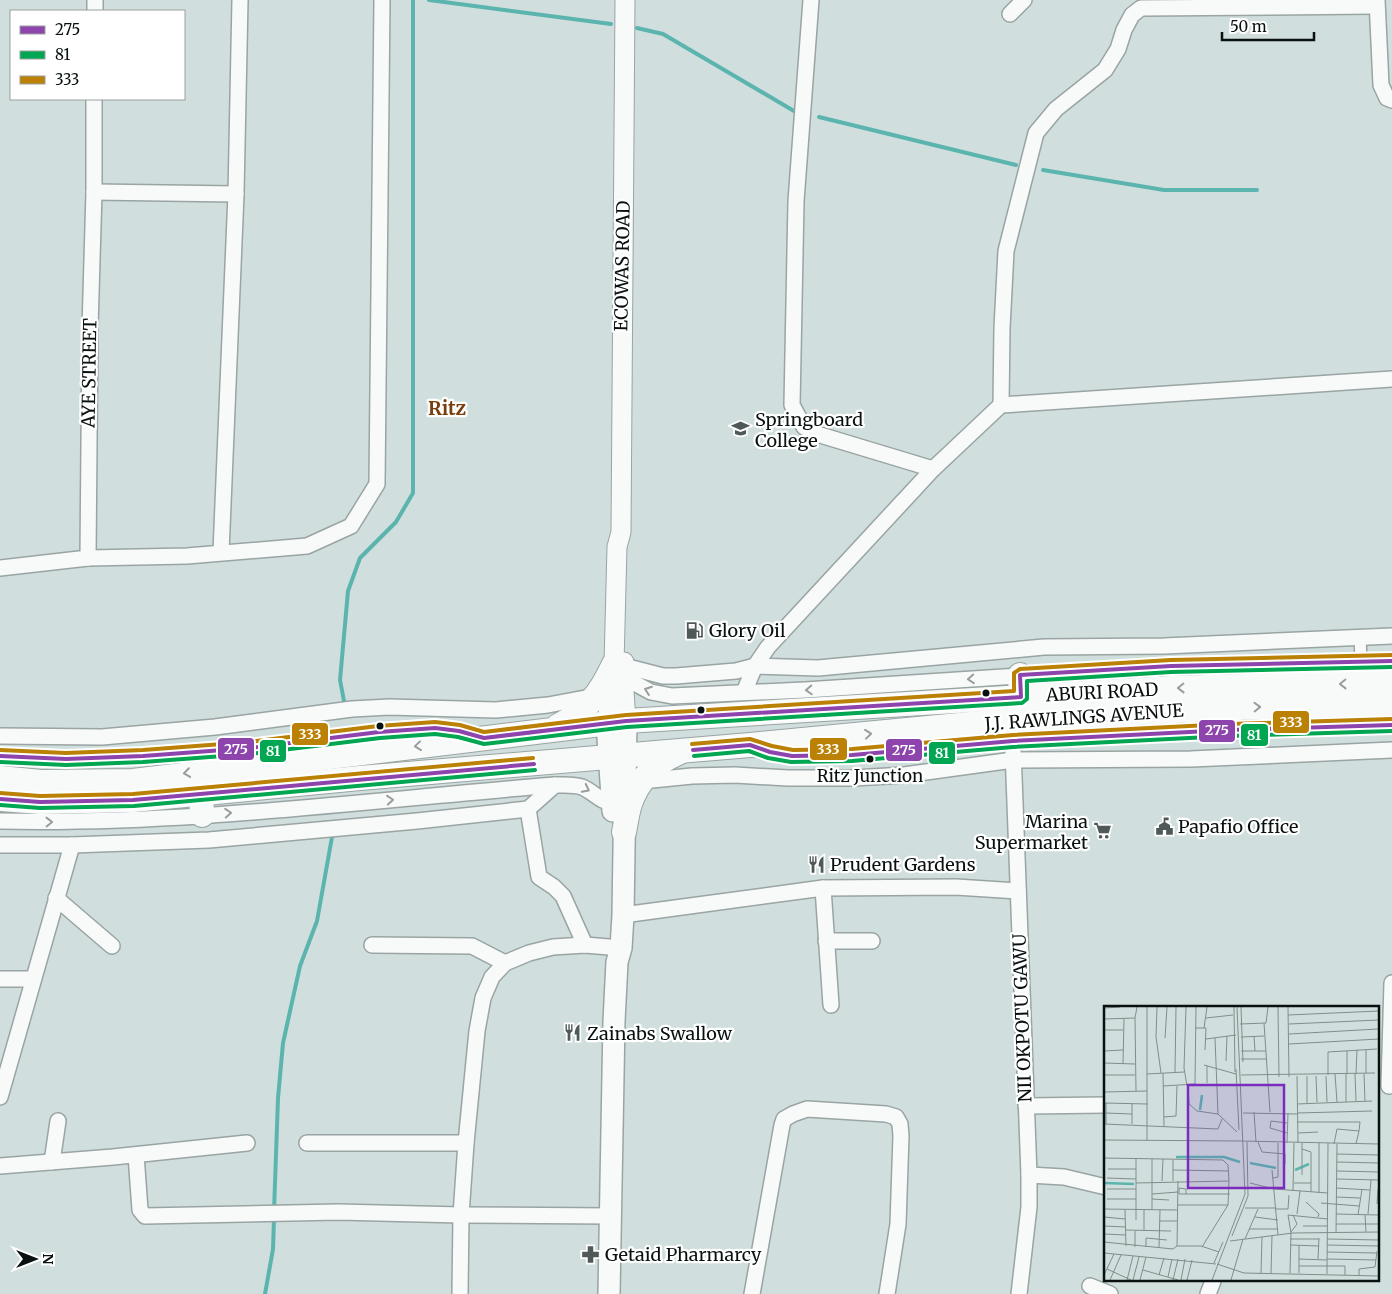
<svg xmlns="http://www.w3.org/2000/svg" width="1392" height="1294" font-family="Merriweather,serif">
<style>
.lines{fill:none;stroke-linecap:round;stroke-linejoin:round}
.stream{stroke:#5cb4af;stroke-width:4}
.pedestrian-casing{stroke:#99a4a3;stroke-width:14}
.minor-casing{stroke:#99a4a3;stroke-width:18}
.tertiary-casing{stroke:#99a4a3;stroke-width:21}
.secondary-casing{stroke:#99a4a3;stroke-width:24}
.trunk-casing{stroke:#99a4a3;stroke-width:26}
.pedestrian{stroke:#f8fafa;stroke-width:11}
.minor{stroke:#f8fafa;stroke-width:15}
.tertiary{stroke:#f8fafa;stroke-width:19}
.secondary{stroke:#f8fafa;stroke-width:21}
.trunk{stroke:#f8fafa;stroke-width:24}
.bus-1-casing{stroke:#fff;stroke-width:8}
.bus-2-casing{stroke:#fff;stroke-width:8}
.bus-3-casing{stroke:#fff;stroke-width:8}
.bus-1{stroke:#8e44ad;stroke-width:4}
.bus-2{stroke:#00a651;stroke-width:4}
.bus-3{stroke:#bb8104;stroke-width:4}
.oneway{stroke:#989d9c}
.bus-dot{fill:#081110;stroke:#fff;stroke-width:2}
.labels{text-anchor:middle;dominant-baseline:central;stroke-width:4.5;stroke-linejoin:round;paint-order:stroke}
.bus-label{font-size:17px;fill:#081110;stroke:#fff}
.street-label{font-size:18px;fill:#081110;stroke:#fff}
.poi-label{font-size:18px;fill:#081110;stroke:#fff;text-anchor:start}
.neighbourhood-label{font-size:19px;font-weight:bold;fill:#793e0c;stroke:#fff}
.inset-river{fill:none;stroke:#5cb4af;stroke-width:2.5}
.inset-road{fill:none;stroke:#808d8b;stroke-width:1}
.view{fill:#7b2cbf;fill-opacity:0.15;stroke:#7b2cbf;stroke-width:2.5}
.inset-edge{fill:none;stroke:#081110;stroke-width:2.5}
.line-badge{stroke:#fff;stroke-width:2}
.badge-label{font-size:14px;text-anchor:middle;font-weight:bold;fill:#fff}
</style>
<rect width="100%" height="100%" fill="#d0dfdd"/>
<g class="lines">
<g class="stream">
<path d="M429,0l182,24"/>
<path d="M637,28l26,6 131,77"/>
<path d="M819,117l197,48"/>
<path d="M1043,170l121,20h93"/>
<path d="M344,701l-4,-21 8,-89 12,-33 36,-36 17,-29v-493"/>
<path d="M274,1211l4,-113 5,-55 17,-77 17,-45 15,-84"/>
<path d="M265,1294l8,-45 1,-31"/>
</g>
<defs>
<path id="pedestrian" d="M1360,636l1,26"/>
<g id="minor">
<path d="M811,0l-15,201 -4,204 12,22 13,7 116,35"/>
<path d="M1377,0l4,85 6,13 5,2"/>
<path d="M95,11v-11"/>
<path d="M1010,14l14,-14"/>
<path d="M94,192l142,2"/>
<path d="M1001,405l1,-77 4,-77 30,-118 20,-24 49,-39 13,-21 6,-19 8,-15 9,-7 235,-2"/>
<path d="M221,552l15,-358 4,-194"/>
<path d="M88,558l99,-2 120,-10 44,-20 26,-42 5,-484"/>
<path d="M0,568l88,-10 2,-230 4,-136v-93"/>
<path d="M624,666l39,10h13l60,-5 19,-5 63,2 226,-21 120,-1 228,-10"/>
<path d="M623,677l28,15 21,4 133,-6 366,-24 221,-5"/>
<path d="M744,692l11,-26 13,-19 165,-178 68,-64 391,-26"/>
<path d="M0,736l102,1 113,-10 137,-18 37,-2 107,3 52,-5 48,-9"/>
<path d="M760,749l32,7 60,-1 161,-14 216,-11 163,-5"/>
<path d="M1013,750l16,425v32l-10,87"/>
<path d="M0,756l66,3 77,-3 107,-8 129,-16 56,-4 24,3 14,4"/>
<path d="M642,781l50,-5 43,-1 53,3h66l50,-3 109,-15 178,-1 201,-9"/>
<path d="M528,809l11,68 15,10 9,9 22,49"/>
<path d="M0,821c185,4 370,-21 555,-36 8,0 19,-1 27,2 12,5 18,15 31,16"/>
<path d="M0,845h72l137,-5 208,-19 111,-12 27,-24"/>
<path d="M823,888l8,117"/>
<path d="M56,898l56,48"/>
<path d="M623,915l200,-27 133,-1 62,4"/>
<path d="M826,941h46"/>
<path d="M372,945l100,1 33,17"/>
<path d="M0,979h33"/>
<path d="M1389,1086l3,-103"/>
<path d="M0,1097l72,-252"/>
<path d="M1026,1106l80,-1"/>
<path d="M307,1143h159"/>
<path d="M136,1155l4,55 5,6 193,-4 123,3 149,1"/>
<path d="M52,1162l6,-41"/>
<path d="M0,1166l113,-9 134,-14"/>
<path d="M1029,1175l35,2 42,10"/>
<path d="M1090,1286l20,8"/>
<path d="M460,1294l1,-79 5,-72 11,-112 6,-33 9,-21 13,-14 24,-10 24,-6 32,-2 36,3"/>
<path d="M752,1294l30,-169 2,-6 9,-5 14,-5 79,5 10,3 4,7 1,12 -3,88 -11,70"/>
<path d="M1208,1294l5,-13"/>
</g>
<g id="tertiary">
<path d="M624,662l-1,15 3,44"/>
<path d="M607,723l7,-59 3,-117 4,-15 4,-532"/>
</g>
<g id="secondary">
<path d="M607,723l6,88"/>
<path d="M609,1294l5,-273 3,-59 4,-14 2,-33 3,-194"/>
</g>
<g id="trunk">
<path d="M1020,675l1,22"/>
<path d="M558,726c29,-15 42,-32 56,-62"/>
<path d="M1229,730v-22"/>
<path d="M0,778l41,4 92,-1 493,-60 545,-33 221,-6"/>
<path d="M201,793l1,22"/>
<path d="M0,799l40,3 93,-2 227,-22 390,-33 262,-25 217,-12 163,-4"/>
<path d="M624,832c2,-9 3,-19 6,-28 8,-24 25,-41 48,-51"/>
</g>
</defs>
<use href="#pedestrian" class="pedestrian-casing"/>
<use href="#minor" class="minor-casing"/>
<use href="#tertiary" class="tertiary-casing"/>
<use href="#secondary" class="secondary-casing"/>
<use href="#trunk" class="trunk-casing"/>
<use href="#pedestrian" class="pedestrian"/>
<use href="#minor" class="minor"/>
<use href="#tertiary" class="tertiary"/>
<use href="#secondary" class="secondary"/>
<use href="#trunk" class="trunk"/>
<defs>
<g id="bus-1">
<path d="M693,750l57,-5 20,7 22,4 60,-1 161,-14 216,-11 163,-5"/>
<path d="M0,756l66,3 77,-3 107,-8 129,-16 56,-4 24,3 25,7 142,-17 395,-24 -1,-22 151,-9 221,-5"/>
<path d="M0,799l40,3 93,-2 401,-36"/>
</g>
<g id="bus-2">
<path d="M694,756l55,-5 19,7 23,4 61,-1 161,-14 216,-11 163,-5"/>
<path d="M0,762l66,3 77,-3 107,-8 130,-16 55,-4 23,3 26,7 143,-17 395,-24 5,-4v-18l144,-9 221,-5"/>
<path d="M0,805l40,3 94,-2 401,-36"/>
</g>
<g id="bus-3">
<path d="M692,744l58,-5 22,7 21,4 59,-1 161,-14 216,-11 163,-5"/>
<path d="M0,750l66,3 77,-3 106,-8 129,-16 57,-4 25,3 24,7 142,-17 388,-24v-18l6,-4 151,-9 221,-5"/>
<path d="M0,793l40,3 93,-2 400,-36"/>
</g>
</defs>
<use href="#bus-1" class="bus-1-casing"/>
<use href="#bus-2" class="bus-2-casing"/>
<use href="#bus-3" class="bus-3-casing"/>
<use href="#bus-1" class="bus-1"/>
<use href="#bus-2" class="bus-2"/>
<use href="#bus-3" class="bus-3"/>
</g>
<defs><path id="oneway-chevron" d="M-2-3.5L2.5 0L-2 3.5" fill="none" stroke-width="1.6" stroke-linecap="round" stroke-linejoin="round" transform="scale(1.25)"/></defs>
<g class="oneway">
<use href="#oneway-chevron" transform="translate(971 679) rotate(176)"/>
<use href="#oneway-chevron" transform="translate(1343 684) rotate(179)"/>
<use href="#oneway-chevron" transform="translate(1181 688) rotate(179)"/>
<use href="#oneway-chevron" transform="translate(648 690) rotate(-160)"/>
<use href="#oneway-chevron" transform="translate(809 690) rotate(177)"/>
<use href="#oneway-chevron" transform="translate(1257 707) rotate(-2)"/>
<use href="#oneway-chevron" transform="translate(868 734) rotate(-6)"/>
<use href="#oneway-chevron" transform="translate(418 746) rotate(173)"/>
<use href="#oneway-chevron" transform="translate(187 773) rotate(172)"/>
<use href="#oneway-chevron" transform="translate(586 789) rotate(27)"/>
<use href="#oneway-chevron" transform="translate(390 800) rotate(-5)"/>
<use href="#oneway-chevron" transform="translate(228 813) rotate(-4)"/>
<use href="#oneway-chevron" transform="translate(49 822) rotate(-1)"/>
</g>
<defs>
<symbol id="school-bare" viewBox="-9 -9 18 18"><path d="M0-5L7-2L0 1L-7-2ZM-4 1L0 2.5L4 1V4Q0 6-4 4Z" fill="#4e5958" stroke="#fff" stroke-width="2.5" paint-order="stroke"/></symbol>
<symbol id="fuel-bare" viewBox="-9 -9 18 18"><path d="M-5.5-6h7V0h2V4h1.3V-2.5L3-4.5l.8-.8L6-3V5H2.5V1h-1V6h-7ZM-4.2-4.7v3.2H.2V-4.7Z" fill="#4e5958" stroke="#fff" stroke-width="2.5" paint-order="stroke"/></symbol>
<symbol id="civic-bare" viewBox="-9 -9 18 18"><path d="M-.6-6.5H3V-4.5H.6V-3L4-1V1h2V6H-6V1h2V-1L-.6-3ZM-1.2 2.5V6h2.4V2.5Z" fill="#4e5958" stroke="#fff" stroke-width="2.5" paint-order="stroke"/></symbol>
<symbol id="supermarket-bare" viewBox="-9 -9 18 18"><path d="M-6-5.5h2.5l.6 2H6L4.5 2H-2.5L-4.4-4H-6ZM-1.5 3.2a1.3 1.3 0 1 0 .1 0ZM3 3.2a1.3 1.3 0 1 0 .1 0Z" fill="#4e5958" stroke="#fff" stroke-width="2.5" paint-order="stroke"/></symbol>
<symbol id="restaurant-bare" viewBox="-9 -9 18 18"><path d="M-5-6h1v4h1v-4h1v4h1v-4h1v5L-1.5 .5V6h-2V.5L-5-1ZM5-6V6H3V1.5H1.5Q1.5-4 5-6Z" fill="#4e5958" stroke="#fff" stroke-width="2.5" paint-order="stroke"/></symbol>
<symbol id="pharmacy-bare" viewBox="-9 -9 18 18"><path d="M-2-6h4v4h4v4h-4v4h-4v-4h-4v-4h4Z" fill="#4e5958" stroke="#fff" stroke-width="2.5" paint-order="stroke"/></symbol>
</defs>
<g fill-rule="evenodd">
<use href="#school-bare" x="728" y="416" width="25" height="25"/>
<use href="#fuel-bare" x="682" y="618" width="25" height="25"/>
<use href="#civic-bare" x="1152" y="814" width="25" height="25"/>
<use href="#supermarket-bare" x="1090" y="818" width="25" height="25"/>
<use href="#restaurant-bare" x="804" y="852" width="25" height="25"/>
<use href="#restaurant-bare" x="560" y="1020" width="25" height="25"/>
<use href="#pharmacy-bare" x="578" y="1242" width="25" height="25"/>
</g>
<g class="bus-dot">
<circle cx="986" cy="693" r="4.5"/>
<circle cx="701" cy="710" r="4.5"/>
<circle cx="380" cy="726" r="4.5"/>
<circle cx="870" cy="759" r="4.5"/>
</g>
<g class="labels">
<g class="bus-label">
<text x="870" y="776">Ritz Junction</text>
</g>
<g class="street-label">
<text transform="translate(622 266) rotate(-89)">ECOWAS ROAD</text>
<text transform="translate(89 373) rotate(-89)">AYE STREET</text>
<text transform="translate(1102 692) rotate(-3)">ABURI ROAD</text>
<text transform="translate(1084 717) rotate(-4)">J.J. RAWLINGS AVENUE</text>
<text transform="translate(1022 1018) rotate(-92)">NII OKPOTU GAWU</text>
</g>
<g class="poi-label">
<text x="755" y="419">Springboard<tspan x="755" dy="21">College</tspan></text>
<text x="709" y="630">Glory Oil</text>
<text x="1088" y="821" text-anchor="end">Marina<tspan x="1088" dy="21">Supermarket</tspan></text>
<text x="1178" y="826">Papafio Office</text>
<text x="830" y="864">Prudent Gardens</text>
<text x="587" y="1033">Zainabs Swallow</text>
<text x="605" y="1254">Getaid Pharmarcy</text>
</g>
<g class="neighbourhood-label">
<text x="447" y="408">Ritz</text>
</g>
</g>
<g transform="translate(1104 1006)">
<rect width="275" height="275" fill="#d0dfdd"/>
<path class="inset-river" d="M96,104l2,-15M72,151h48l16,5M146,157l26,5M191,164l14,-6M0,177l30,1"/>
<path class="inset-road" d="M43,1v134M53,1l-1,30 5,36M82,1l-2,61 3,18M130,1l1,65M137,1l2,55M174,1l1,70M184,1l1,70M0,2l16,-1M184,9l91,-4M31,12l1,73M102,12l27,-3M0,13l31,-1 2,-11M160,17l6,89M136,18l26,-1 2,-16M185,18l90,-4M91,22h11l-1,22M100,22l3,-21M0,24h19M185,28l89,-5M150,30l1,15M137,31l23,-1M61,32l2,-31M111,32l3,76 19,18M102,33l30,-4M185,38l90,-5M0,45l19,-1M137,45h25M137,53h25M122,55l1,-25M0,57l31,1M19,57l1,-44M100,59l32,9M132,63l3,61M71,66l1,-65M59,67l1,53M262,67v-23M43,68l37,-2M231,68l2,28M242,68v28M243,68v-23M251,68l1,27M252,68l1,-24M260,68l1,27M0,69h31M137,69l134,-2M224,69v-23l49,-3M193,70l1,67M203,70v27M212,70l1,26M222,70l1,26M103,77v-17M59,80l32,-2 1,-77M84,80l1,18 8,7 21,3M0,86l43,-1M0,97l44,1M28,98v20M193,98l75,-3M150,106l2,30M2,107l26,1M139,107l54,1M193,107l75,-2M60,111l12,-1 1,-30M193,116h63l-1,9M0,118l114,5 4,-10M2,118v-21M233,123l22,2 -3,13M183,127l-17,-5 1,-7 16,2M194,127l20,-1M0,134l137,1M137,135l138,3M154,136l4,10 23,2v10M183,137l1,-30M198,137v32M215,137v50M230,138l3,-15M198,143l9,3v40M233,148l42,1M0,152l59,1 -1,22M32,153v61M59,153l60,1 5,5 1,16M233,156l42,1M4,163h28M69,164l56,1M168,164l6,65M233,165l42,1M3,172l29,1M169,172l5,-1v-34M233,173l42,1M69,175v-21M74,175l-1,65h24l18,6M32,177l93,-2 -1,24h-50M146,177l24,6 54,4M190,177h17M232,182l34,2M3,183h29M189,185l1,-48M48,188l26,-2M82,188v-5l-7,-1v6h51M232,191l24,1M3,193h29M48,193l17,1M202,196l13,12 -1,3M217,197l38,3M273,198l1,-15M141,202h30M0,203l73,1M171,203h13l1,-14M21,204l1,36M48,204v-51M193,208l3,-23M232,208l43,1M264,208l3,-34M184,209l40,4M184,209l3,18M254,209l4,-26M261,209l1,17M0,211l21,2M151,211l23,3M55,215h18M232,218h43M0,220l22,1M199,220h25M145,223h29M22,224l45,1M40,224v-20M187,226l6,-8 -4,-9M232,227l1,-89M0,228l22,1M128,230l16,-40 -1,-54M141,233l13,-30M186,233h29M223,233l52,1M126,235l63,-8 86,-1M0,236l69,7 4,-3M186,239l29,1M223,239l52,1M31,241v-16M42,241v-9l21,2M98,241l26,-42M55,242l1,-38M223,246l49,1M0,247l112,11M195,253l28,1M214,253l1,-21M223,253l49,1M110,257l9,-21M113,258l27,9 135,3M195,260h46v9M3,263l24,11M39,264l35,10M157,267l1,-36M167,267l1,-37M186,267l1,-40M195,267v-28M223,268l1,-131M0,269l10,-21M55,269l5,-17M255,270v-7l16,-2 2,-16M64,271l4,-18M6,274l11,-25M23,274l6,-24M29,274l6,-23M36,274l6,-23M69,274l5,-21M77,274l4,-21M83,274l5,-20M108,274l33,-86 -8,-187M127,274l12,-41"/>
<path class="view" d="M84,79h96v103h-96z"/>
<rect width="275" height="275" class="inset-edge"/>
</g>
<g class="line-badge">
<rect x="1272" y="710" width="38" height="24" rx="5" fill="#bb8104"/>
<rect x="1198" y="719" width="38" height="24" rx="5" fill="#8e44ad"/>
<rect x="291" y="722" width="38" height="24" rx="5" fill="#bb8104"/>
<rect x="1240" y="723" width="29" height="24" rx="5" fill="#00a651"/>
<rect x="217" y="737" width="38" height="24" rx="5" fill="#8e44ad"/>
<rect x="809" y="737" width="39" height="24" rx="5" fill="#bb8104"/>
<rect x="885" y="738" width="38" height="24" rx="5" fill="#8e44ad"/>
<rect x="259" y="739" width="28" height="24" rx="5" fill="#00a651"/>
<rect x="928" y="741" width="28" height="24" rx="5" fill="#00a651"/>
</g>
<g class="badge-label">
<text x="1291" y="727">333</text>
<text x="1217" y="735">275</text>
<text x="310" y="739">333</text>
<text x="1254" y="740">81</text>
<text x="236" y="754">275</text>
<text x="828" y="754">333</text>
<text x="904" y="755">275</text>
<text x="273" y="756">81</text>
<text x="942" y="758">81</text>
</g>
<rect x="10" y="10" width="175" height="90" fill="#ffffff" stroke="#9ca09f"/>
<rect x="20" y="26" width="25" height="8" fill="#8e44ad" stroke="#9ca09f"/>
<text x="55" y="35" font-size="15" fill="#081110">275</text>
<rect x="20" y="51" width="25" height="8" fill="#00a651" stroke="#9ca09f"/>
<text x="55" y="60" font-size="15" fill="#081110">81</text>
<rect x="20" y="76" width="25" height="8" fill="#bb8104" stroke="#9ca09f"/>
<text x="55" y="85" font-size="15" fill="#081110">333</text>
<g transform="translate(35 1259) rotate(90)" stroke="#ffffff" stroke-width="4" paint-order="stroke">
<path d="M0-4L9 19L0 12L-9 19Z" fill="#081110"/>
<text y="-8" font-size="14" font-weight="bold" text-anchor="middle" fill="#081110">N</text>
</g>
<path d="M1222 32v8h92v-8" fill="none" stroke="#081110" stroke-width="2.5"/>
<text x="1230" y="32" font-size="15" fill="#081110" stroke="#ffffff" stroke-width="4" paint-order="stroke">50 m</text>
</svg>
